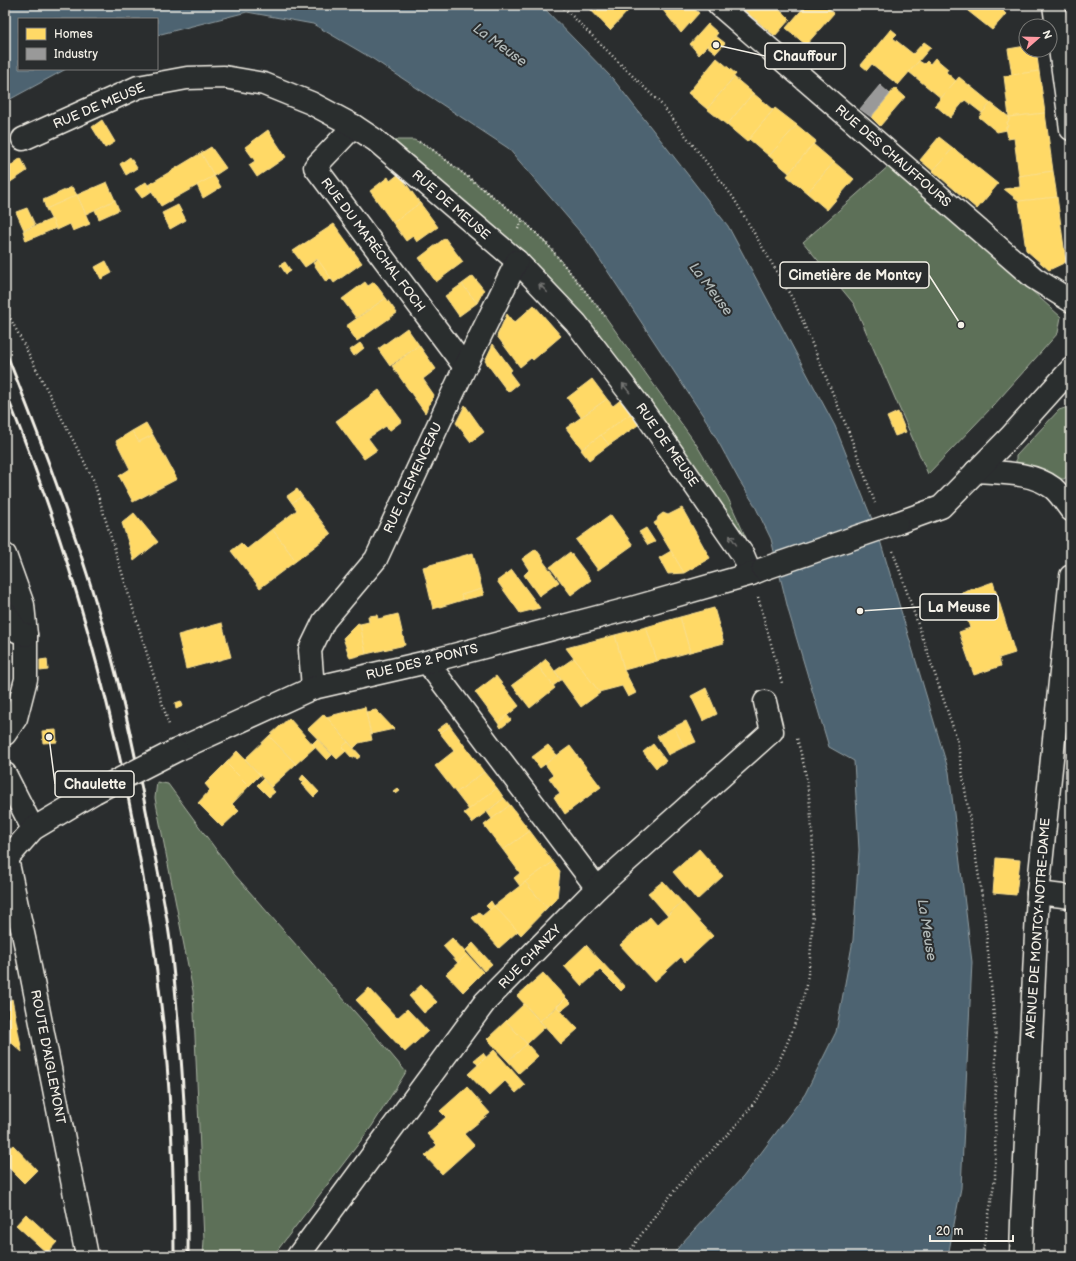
<svg xmlns="http://www.w3.org/2000/svg" width="1076" height="1261" font-family="'Balsamiq Sans',sans-serif">
<style>
.green{fill:#5d7059;stroke:#a8b0a0}
.water{fill:#4d6471;stroke:#909ca1}
.homes{fill:#ffd966;stroke:#fce08d}
.industry{fill:#999;stroke:#b4b3b1}
.lines{fill:none;stroke-linecap:round;stroke-linejoin:round}
.minor-casing{stroke:#f4f1e8;stroke-width:25}
.path{stroke:#f4f1e8;stroke-width:2.5;stroke-dasharray:1 3;stroke-linecap:butt}
.minor{stroke:#2a2d2e;stroke-width:22}
.rail{stroke:#f4f1e8;stroke-width:3}
.minor-bridge-casing{stroke:#f4f1e8;stroke-width:25;stroke-linecap:butt}
.minor-bridge{stroke:#2a2d2e;stroke-width:22}
.oneway{stroke:#71726f}
.labels{text-anchor:middle;dominant-baseline:central;stroke-width:4;stroke-linejoin:round;paint-order:stroke}
.street-label{font-size:13px;fill:#f4f1e8;stroke:#2a2d2e}
.water-label{font-size:14px;font-style:italic;fill:#b1b9b8;stroke:#2a2d2e}
.leader{fill:none;stroke:#f4f1e8;stroke-width:1.5}
.callout-dot{fill:#f4f1e8;stroke:#2a2d2e;stroke-width:1.5}
.callout{fill:#2a2d2e;stroke:#f4f1e8;stroke-width:1.5}
.callout-label{font-size:14px;text-anchor:middle;font-weight:bold;fill:#f4f1e8}
</style>
<rect width="100%" height="100%" fill="#2a2d2e"/>
<filter id="ink" filterUnits="userSpaceOnUse"><feTurbulence type="fractalNoise" baseFrequency=".025" numOctaves="2"/><feDisplacementMap in="SourceGraphic" scale="8" xChannelSelector="R" yChannelSelector="G"/><feConvolveMatrix kernelMatrix="1 2 1 2 8 2 1 2 1" color-interpolation-filters="sRGB"/></filter>
<g filter="url(#ink)">
<g class="green">
<path d="M375,140h39l14,6 95,74 25,25 54,67 94,132 32,54 19,42 -4,15 -167,-232z"/>
<path d="M891,164l170,153 -3,16 -65,73 -65,68 -74,-170 -51,-62z"/>
<path d="M1068,407l3,3v52l-4,15 -3,2h-6l-13,-9 -21,-4 -8,-3v-7l43,-46z"/>
<path d="M157,782l11,2 66,90 134,153 38,45 -34,54 -99,130h-70l1,-16 -11,-249 -38,-193z"/>
</g>
<path class="water" d="M5,5h536l72,74 115,147 107,200 44,111 70,235 23,190 -11,226 -13,68h-276l9,-12 62,-67 62,-83 31,-62 17,-92 6,-90 -5,-89 -25,-14 -40,-134 -18,-74 -17,-35 -15,-24 -31,-57 -121,-183 -79,-92 -135,-89 -60,-35 -66,-12 -90,23v-16h-138v50h47l-61,33z"/>
<g class="homes">
<path d="M586,5h38l5,5 -19,20z"/>
<path d="M659,5h31l9,8 -18,20z"/>
<path d="M738,5h36l16,14 -15,17z"/>
<path d="M806,5h19l9,8 -28,32 -20,-17z"/>
<path d="M972,5h30l4,3 -3,3 3,3 -14,16 -24,-19z"/>
<path d="M708,24l10,9 -19,22 -9,-11z"/>
<path d="M891,29l6,5 -4,4 20,16 11,-12 7,5 -33,38 -26,-21 -5,6 -6,-5z"/>
<path d="M716,36l9,7 -9,10 -9,-7z"/>
<path d="M1026,46v4h10l3,21 -27,4 -4,-26z"/>
<path d="M717,58l19,16 -29,35 -19,-16z"/>
<path d="M935,58l13,11 -2,3 10,9 -15,17 -32,-26 10,-11 5,3 3,-3 3,3z"/>
<path d="M1039,71l6,42 -36,4 -5,-41z"/>
<path d="M734,77l19,16 -26,32 -20,-16z"/>
<path d="M959,77l32,26 -9,10 -17,-13 -15,18 -15,-13z"/>
<path d="M895,88l10,9 -25,29 -9,-9z"/>
<path d="M753,93l20,17 -26,32 -20,-17z"/>
<path d="M991,103l18,14v4l-2,1 1,4 -2,1 1,3 -10,2 -18,-15z"/>
<path d="M775,108l22,17 -28,31 -20,-17z"/>
<path d="M1045,113l8,58 -34,5 -5,-38 -6,1 -2,-12 2,-1 -1,-4 2,-1v-4z"/>
<path d="M102,120l13,22 -10,6 -13,-21z"/>
<path d="M797,125l19,16 -27,32 -20,-17z"/>
<path d="M268,130l18,27 -29,20 -8,-12 6,-4 -10,-14z"/>
<path d="M939,137l14,11 -20,23 -13,-11z"/>
<path d="M813,144l21,18 -27,31 -20,-17z"/>
<path d="M211,147l15,21 -12,8 -13,-23z"/>
<path d="M953,148l45,36 -21,25 -44,-38z"/>
<path d="M201,153l13,23 -53,30 -13,-21z"/>
<path d="M130,157l7,11 -11,7 -6,-11z"/>
<path d="M21,158l6,13 -18,12 -4,-6v-7z"/>
<path d="M834,162l20,17 -27,31 -20,-17z"/>
<path d="M1053,171l4,26 -38,4 -15,-12 16,-2 -1,-11z"/>
<path d="M399,174l21,29 -27,20 -23,-32 18,-14 2,4z"/>
<path d="M214,176l7,11 -18,11 -6,-13z"/>
<path d="M107,182l8,18 -29,14 -9,-19z"/>
<path d="M146,182l6,9 -10,7 -7,-9z"/>
<path d="M72,187l5,8 -31,14 -3,-9z"/>
<path d="M77,195l13,29 -17,7 -3,-7 -13,6 -11,-21z"/>
<path d="M1057,197l9,65 -17,8 -23,-20 -7,-49z"/>
<path d="M115,200l4,10 -20,9 -4,-9z"/>
<path d="M420,203l18,24 -21,15 -4,-6 -7,5 -13,-18z"/>
<path d="M178,205l8,15 -16,9 -8,-16z"/>
<path d="M27,208l8,17 -11,5 -8,-18z"/>
<path d="M52,219l4,9 -30,13 -3,-10z"/>
<path d="M334,224l28,39 -28,20 -17,-24 -12,8 -12,-16z"/>
<path d="M445,238l18,24 -27,20 -17,-24z"/>
<path d="M318,260l13,18 -5,4 -13,-19z"/>
<path d="M106,261l6,12 -11,6 -6,-12z"/>
<path d="M285,262l6,9 -5,3 -6,-9z"/>
<path d="M473,276l11,14 -7,13 -15,-19z"/>
<path d="M365,282l3,4 6,-4 12,16 -30,20 -14,-19z"/>
<path d="M462,284l15,19 -18,13 -14,-20z"/>
<path d="M386,298l11,15 -40,28 -11,-15z"/>
<path d="M534,305l27,31 -28,24 -2,-2 -11,9 -23,-31 10,-22 7,9z"/>
<path d="M407,328l12,17 -29,21 -12,-17z"/>
<path d="M360,343l4,5 -10,8 -4,-6z"/>
<path d="M493,344l19,26 -3,2 9,12 -10,8 -23,-31z"/>
<path d="M419,345l17,24 -13,10 11,16 -9,18 -33,-47z"/>
<path d="M592,379l15,20 -26,18 -14,-19z"/>
<path d="M379,390l23,31 -13,10 -3,-5 -18,12 9,12 -13,9 -28,-38z"/>
<path d="M623,398l10,14 -51,37 -16,-21 41,-29 6,7z"/>
<path d="M465,405l19,27 -13,10 -15,-19z"/>
<path d="M633,412l8,11 -32,22 -8,-10z"/>
<path d="M898,412l8,20 -11,4 -8,-19z"/>
<path d="M146,423l7,12 -14,7 -7,-11z"/>
<path d="M132,431l7,11 14,-7 24,44 -44,23 -14,-26 11,-7 -14,-28z"/>
<path d="M601,435l8,10 -20,15 -8,-10z"/>
<path d="M297,489l5,7 -10,7 -5,-7z"/>
<path d="M302,496l29,38 -35,27 -24,-32 25,-19 -5,-7z"/>
<path d="M682,508l28,50 -26,15 -30,-50 3,-2 1,-4 5,-4 5,2z"/>
<path d="M134,513l24,29 -24,19 -12,-38z"/>
<path d="M611,515l22,30 -35,25 -22,-30z"/>
<path d="M646,528l9,14 -7,3 -9,-13z"/>
<path d="M272,529l24,32 -36,27 -29,-37 10,-8 6,6z"/>
<path d="M536,549l8,11 -1,1 16,21 -20,14 -15,-21 5,-5 -7,-11z"/>
<path d="M671,551l13,22 -16,1 -9,-16z"/>
<path d="M570,552l21,28 -20,15 -21,-28z"/>
<path d="M473,553l9,36 -21,6 2,5 -30,9 -10,-42z"/>
<path d="M512,570l28,38 -20,5 -23,-32z"/>
<path d="M993,582l22,71 -16,5 2,8 -27,9 -15,-43 11,-4 -11,-34z"/>
<path d="M482,589l2,6 -21,5 -2,-5z"/>
<path d="M714,608l10,35 -34,9 -10,-35z"/>
<path d="M398,614l7,31 -39,9 -6,-30 9,-2 -1,-6 9,-1 1,4z"/>
<path d="M680,617l10,35 -33,9 -11,-34z"/>
<path d="M222,623l9,34 -45,12 -8,-34z"/>
<path d="M358,623l2,1 6,30 -16,4 -7,-20z"/>
<path d="M646,627l11,34 -33,9 -9,-35z"/>
<path d="M615,635l9,35 12,23 -8,4 -6,-11 -23,6 -33,-44z"/>
<path d="M574,658l26,35 -19,14 -26,-36z"/>
<path d="M47,659l1,11 -8,1v-11z"/>
<path d="M546,659l15,21 -8,6 -15,-20z"/>
<path d="M538,666l17,22 -25,20 -18,-23z"/>
<path d="M496,676l23,30 -21,17 -23,-31z"/>
<path d="M706,688l11,26 -14,7 -12,-25z"/>
<path d="M181,701l2,5 -7,3 -1,-6z"/>
<path d="M365,707l7,33 -13,3 -5,5 -28,-31z"/>
<path d="M376,710l18,19 -23,5 -5,-22z"/>
<path d="M324,714l24,28 -6,5 4,4 -9,8 -29,-30z"/>
<path d="M507,715l4,5 -10,8 -3,-5z"/>
<path d="M289,718l26,29 -19,17 -27,-28z"/>
<path d="M686,721l10,21 -12,5 -10,-20z"/>
<path d="M448,722l2,4 -10,7 -3,-3z"/>
<path d="M450,726l34,46 -28,21 -21,-27 19,-15 -14,-18z"/>
<path d="M674,727l10,20 -16,8 -11,-19z"/>
<path d="M56,730l1,12 -14,1 -1,-12z"/>
<path d="M269,736l27,28 -25,23 -26,-28z"/>
<path d="M317,739l15,16 -5,5 -15,-16z"/>
<path d="M348,742l13,14 -4,3 -2,-3 -3,2 -10,-11z"/>
<path d="M653,744l13,17 -10,7 -13,-16z"/>
<path d="M548,745l9,10 -17,13 -8,-11z"/>
<path d="M570,746l31,41 -36,27 -11,-17 6,-4 -11,-15 4,-3 -8,-11z"/>
<path d="M237,751l23,24 -11,11 -23,-23z"/>
<path d="M226,763l23,23 -17,18 7,7 -17,16 -24,-24 12,-13 -5,-6z"/>
<path d="M484,772l13,16 -28,22 -13,-17z"/>
<path d="M303,775l4,4 -4,3 -3,-3z"/>
<path d="M263,779l12,13 -6,5 -12,-12z"/>
<path d="M307,779l12,13 -5,5 -12,-13z"/>
<path d="M397,788l3,3 -4,3 -3,-3z"/>
<path d="M497,788l7,10 -32,25 -8,-10z"/>
<path d="M504,798l6,7 -18,14 -5,-7z"/>
<path d="M510,805l20,26 -27,19 -19,-25z"/>
<path d="M530,831l23,31 -33,24 -6,-8 6,-5 -17,-23z"/>
<path d="M699,849l24,27 -26,24 -24,-28z"/>
<path d="M996,858l24,2 -4,35 -23,-2z"/>
<path d="M553,862l7,9 -3,27 -10,10 -22,-26z"/>
<path d="M663,881l19,21 -15,13 -19,-22z"/>
<path d="M525,882l22,26 -26,27 -27,-29z"/>
<path d="M491,901l3,5 -4,4 -4,-4z"/>
<path d="M682,902l31,34 -28,26 -4,-5 -27,25 -34,-37 30,-28 7,8z"/>
<path d="M494,906l24,25 -19,17 -27,-30 7,-6 3,4z"/>
<path d="M452,938l15,16 -9,9 -15,-17z"/>
<path d="M473,943l19,21 -8,7 -18,-21z"/>
<path d="M586,945l39,42 -4,4 -21,-21 -18,16 -18,-20z"/>
<path d="M467,954l16,18 -20,20 -17,-18z"/>
<path d="M543,973l23,25 -26,23 -23,-25z"/>
<path d="M421,985l16,17 -13,11 -15,-17z"/>
<path d="M369,988l28,30 10,-9 21,22 -23,21 -49,-52z"/>
<path d="M566,998l5,5 -10,8 -4,-4z"/>
<path d="M12,999l10,53 -17,-15v-34z"/>
<path d="M524,1004l21,23 -18,17 -21,-23z"/>
<path d="M557,1007l21,22 -17,15 -21,-23z"/>
<path d="M1071,1014v11l-6,-6z"/>
<path d="M506,1021l21,23 -19,17 -21,-22z"/>
<path d="M527,1044l11,12 -19,17 -11,-12z"/>
<path d="M494,1050l31,35 -9,8 -11,-12 -16,15 -21,-22z"/>
<path d="M483,1053l3,4 -8,8 -4,-5z"/>
<path d="M467,1087l23,26 -26,21 10,11 -32,29 -17,-18 12,-11 -10,-11 19,-17 -6,-6z"/>
<path d="M13,1145l24,25 -13,13 -19,-19v-12z"/>
<path d="M26,1214l31,28 -10,11 -31,-28z"/>
</g>
<path class="industry" d="M880,85l10,9 -19,23 -11,-8z"/>
<g class="lines">
<defs>
<g id="minor">
<path d="M719,5l315,273 37,23"/>
<path d="M1054,5l17,124"/>
<path d="M354,126l-39,41 150,200"/>
<path d="M23,139l115,-52 49,-9 37,-1 40,7 47,19 43,23 21,14 142,121 59,62 66,86 101,146 8,19"/>
<path d="M976,471c25,2 56,1 77,17 7,6 12,14 18,22"/>
<path d="M897,523l44,-16 69,-70 61,-68"/>
<path d="M5,555l18,50 3,30v44l-10,39 -11,16"/>
<path d="M5,612l12,19 9,4"/>
<path d="M427,662l170,226"/>
<path d="M313,688l-3,-38 14,-29 52,-62 89,-192 52,-106"/>
<path d="M177,750l136,-62 114,-26 205,-54 119,-34 12,-5"/>
<path d="M5,774l28,55"/>
<path d="M7,859l20,93 60,304"/>
<path d="M5,861l28,-32 62,-37"/>
<path d="M1038,893l33,4"/>
<path d="M298,1256l187,-254 112,-114 175,-157 -7,-29"/>
<path d="M1021,1256l1,-34 16,-329 33,-317"/>
</g>
</defs>
<use href="#minor" class="minor-casing"/>
<g class="path">
<path d="M561,5l101,100 71,92 62,106 53,127 27,73"/>
<path d="M419,142l9,4 95,74 25,25 57,71"/>
<path d="M518,229l5,-9"/>
<path d="M5,308l88,171 76,246"/>
<path d="M893,551l64,188 27,170 12,129 -1,140 -13,78"/>
<path d="M758,597l24,86"/>
<path d="M627,1256c13,-21 29,-42 44,-61 27,-33 60,-60 85,-95 23,-33 39,-71 49,-110 6,-27 7,-56 8,-84 1,-43 0,-87 -7,-130 -2,-12 -6,-25 -9,-38"/>
</g>
<use href="#minor" class="minor"/>
<g class="rail">
<path d="M5,350c40,100 78,201 106,305 17,63 30,127 42,192 7,33 14,67 18,101 11,102 18,205 17,308"/>
<path d="M5,391c85,208 138,428 160,651 7,71 9,143 9,214"/>
</g>
<defs>
<g id="minor-bridge">
<path d="M763,569l134,-46"/>
<path d="M95,792l82,-42"/>
</g>
</defs>
<use href="#minor-bridge" class="minor-bridge-casing"/>
<use href="#minor-bridge" class="minor-bridge"/>
</g>
<defs><path id="oneway-shaft" d="M-6 0H5M1.5-3L5.5 0L1.5 3" fill="none" stroke-width="1.6" stroke-linecap="round" stroke-linejoin="round"/></defs>
<g class="oneway">
<use href="#oneway-shaft" transform="translate(543 288) rotate(-134)"/>
<use href="#oneway-shaft" transform="translate(626 388) rotate(-128)"/>
<use href="#oneway-shaft" transform="translate(733 540) rotate(-125)"/>
</g>
</g>
<g class="labels">
<g class="street-label">
<text transform="translate(99 106) rotate(-23)">RUE DE MEUSE</text>
<text transform="translate(893 156) rotate(41)">RUE DES CHAUFFOURS</text>
<text transform="translate(451 205) rotate(41)">RUE DE MEUSE</text>
<text transform="translate(373 245) rotate(53)">RUE DU MARÉCHAL FOCH</text>
<text transform="translate(667 445) rotate(55)">RUE DE MEUSE</text>
<text transform="translate(413 478) rotate(-65)">RUE CLEMENCEAU</text>
<text transform="translate(422 662) rotate(-14)">RUE DES 2 PONTS</text>
<text transform="translate(1038 928) rotate(-86)">AVENUE DE MONTCY-NOTRE-DAME</text>
<text transform="translate(530 957) rotate(-46)">RUE CHANZY</text>
<text transform="translate(48 1057) rotate(79)">ROUTE D'AIGLEMONT</text>
</g>
<g class="water-label">
<text transform="translate(500 45) rotate(36)">La Meuse</text>
<text transform="translate(711 289) rotate(53)">La Meuse</text>
<text transform="translate(927 930) rotate(81)">La Meuse</text>
</g>
</g>
<path class="leader" d="M716 45L765 56M961 325L929 275M860 611L920 607M49 737L55 784"/>
<g class="callout-dot">
<circle cx="716" cy="45" r="4"/>
<circle cx="961" cy="325" r="4"/>
<circle cx="860" cy="611" r="4"/>
<circle cx="49" cy="737" r="4"/>
</g>
<g class="callout">
<rect x="765" y="43" width="80" height="26" rx="4"/>
<rect x="780" y="262" width="149" height="26" rx="4"/>
<rect x="920" y="594" width="78" height="26" rx="4"/>
<rect x="55" y="771" width="79" height="26" rx="4"/>
</g>
<g class="callout-label">
<text x="805" y="61">Chauffour</text>
<text x="855" y="280">Cimetière de Montcy</text>
<text x="959" y="612">La Meuse</text>
<text x="95" y="789">Chaulette</text>
</g>
<rect width="1076" height="1261" fill="none" stroke="#2a2d2e" stroke-width="20"/>
<rect x="10" y="10" width="1056" height="1241" fill="none" stroke="#f4f1e8" stroke-width="1.5" filter="url(#ink)"/>
<rect x="18" y="18" width="140" height="52" fill="#2a2d2e" stroke="#7b7b78"/>
<rect x="26" y="28" width="20" height="12" fill="#ffd966" stroke="#7b7b78"/>
<text x="54" y="38" font-size="12" fill="#f4f1e8">Homes</text>
<rect x="26" y="48" width="20" height="12" fill="#999999" stroke="#7b7b78"/>
<text x="54" y="58" font-size="12" fill="#f4f1e8">Industry</text>
<g transform="translate(1038 38) rotate(70)"><circle r="19" fill="#2a2d2e" stroke="#7b7b78"/>
<path d="M0-3L7 15L0 10L-7 15Z" fill="#ff9aa2"/>
<text y="-6" font-size="11" font-weight="bold" text-anchor="middle" fill="#f4f1e8">N</text>
</g>
<path d="M930 1235v6h83v-6" fill="none" stroke="#f4f1e8" stroke-width="2"/>
<text x="936" y="1235" font-size="12" fill="#f4f1e8" stroke="#2a2d2e" stroke-width="3" paint-order="stroke">20 m</text>
</svg>
